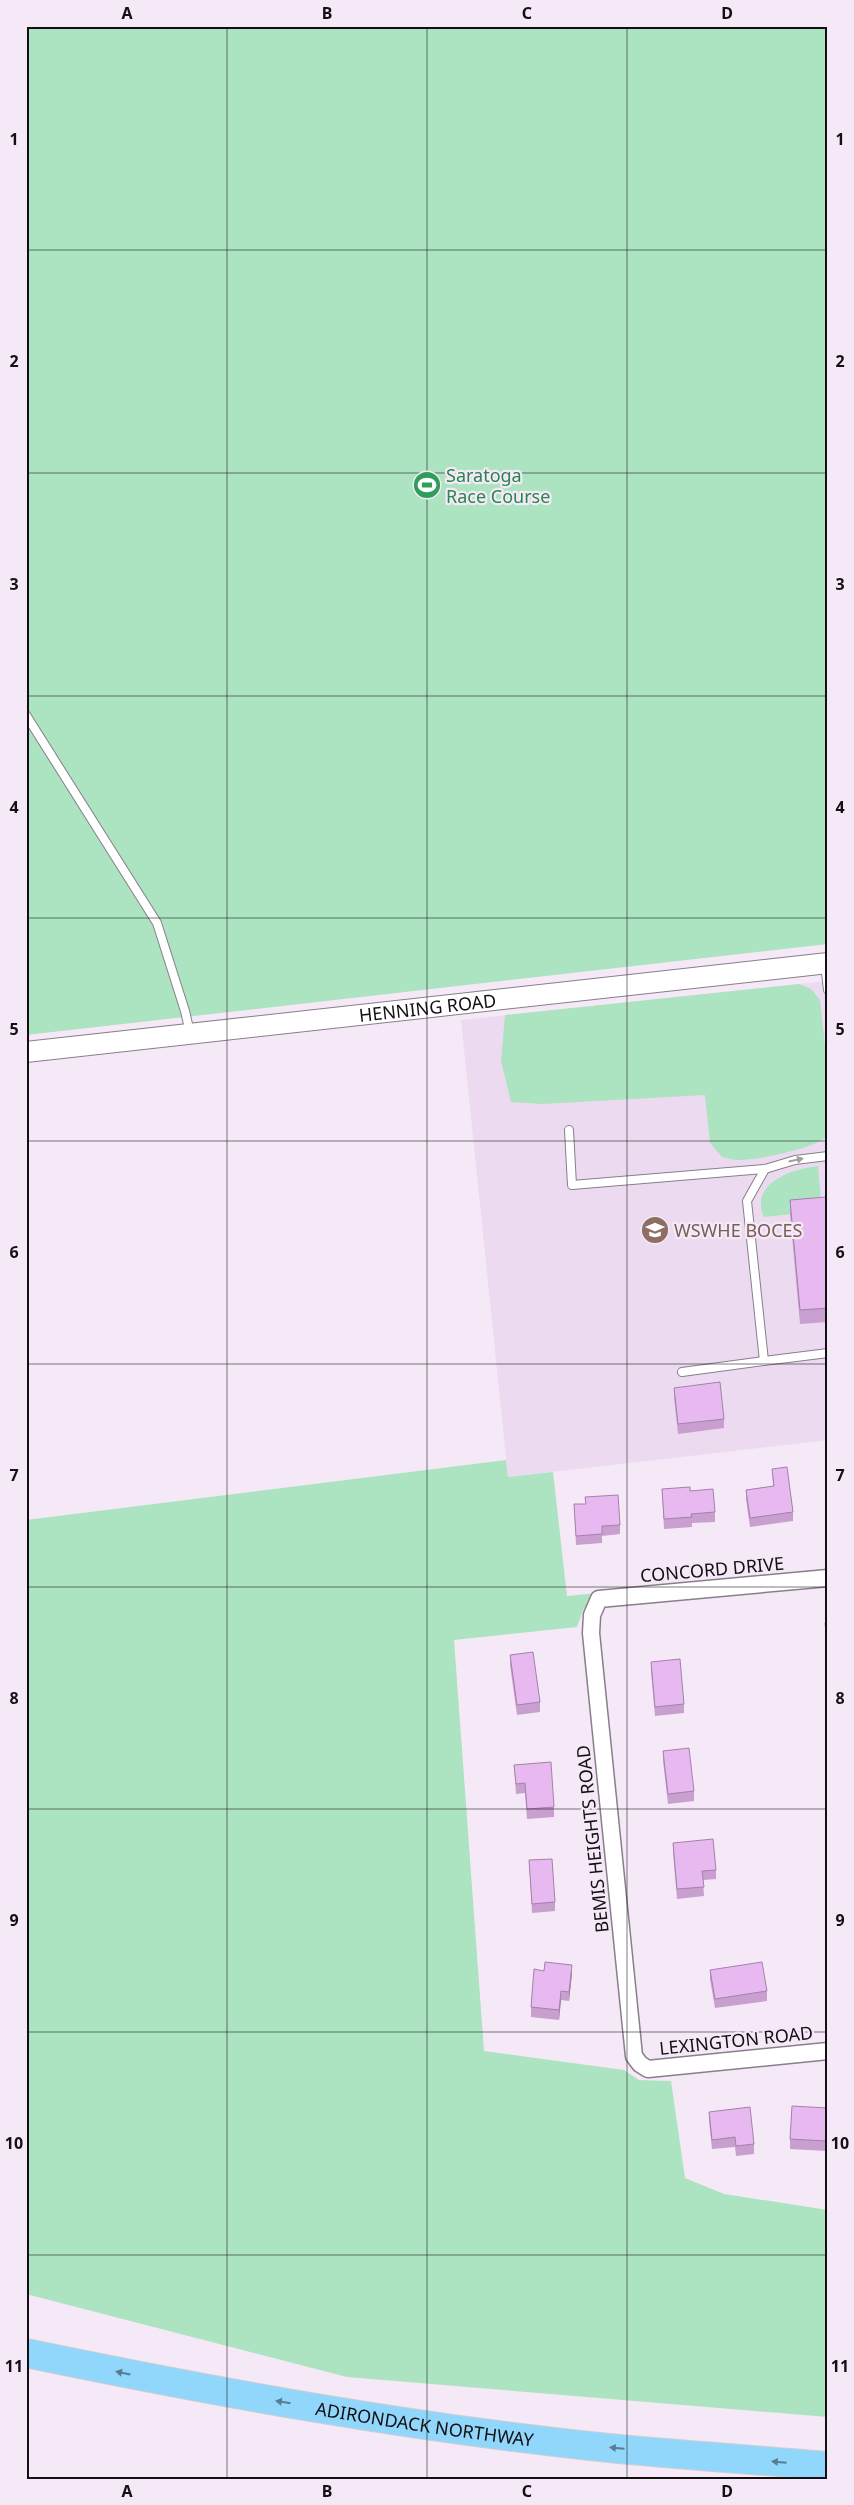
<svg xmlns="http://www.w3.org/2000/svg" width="854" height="2505" font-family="'Noto Sans',sans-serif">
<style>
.built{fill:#ecdbf0}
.green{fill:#ace3c0}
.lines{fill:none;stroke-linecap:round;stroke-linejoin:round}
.service-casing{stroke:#897e8b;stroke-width:10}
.minor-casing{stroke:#897e8b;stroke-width:19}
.tertiary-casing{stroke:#897e8b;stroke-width:22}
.motorway-casing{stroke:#d0cfd0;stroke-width:30}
.service{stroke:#fff;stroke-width:8}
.minor{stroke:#fff;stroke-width:16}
.tertiary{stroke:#fff;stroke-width:20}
.motorway{stroke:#91d7fb;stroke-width:28}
.wall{fill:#c89fcf}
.shaded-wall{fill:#a282a9}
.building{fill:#e8b9f1;stroke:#a282a9}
.oneway{fill:#a19fa1}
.oneway2{fill:#587d93}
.grid{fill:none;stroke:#130f14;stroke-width:1;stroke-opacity:0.55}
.labels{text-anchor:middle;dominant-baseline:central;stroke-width:4.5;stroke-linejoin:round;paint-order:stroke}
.leisure-label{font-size:18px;fill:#27864d;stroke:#f5e9f8;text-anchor:start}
.street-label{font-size:18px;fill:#130f14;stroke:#f5e9f8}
.education-label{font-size:18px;fill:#785e54;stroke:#f5e9f8;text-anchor:start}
.neatline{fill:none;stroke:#130f14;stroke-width:2}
.grid-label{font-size:16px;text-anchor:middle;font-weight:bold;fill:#130f14}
</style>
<rect width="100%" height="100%" fill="#f5e9f8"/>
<path class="built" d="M828,981v459l-320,37 -47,-457z"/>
<g class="green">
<path d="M26,26h802v918l-802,91z"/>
<path d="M799,984l12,5 9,11 8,73v62c-9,13 -74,26 -90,25 -5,0 -11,-2 -16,-3l-12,-14 -5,-48 -163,9 -31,-2 -10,-41 4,-46z"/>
<path d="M818,1166l4,45 -58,6c-15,-34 28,-48 54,-51z"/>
<path d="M506,1460l2,17 45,-5 14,124 30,-3 -14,17 -6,17 -123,13 30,411 140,19 15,10 32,1 14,97 39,16 104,16v207l-481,-40 -321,-83v-774z"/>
</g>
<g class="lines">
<defs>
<g id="service">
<path d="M26,715l131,208 28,88 5,22"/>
<path d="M825,964l3,26"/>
<path d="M569,1130l3,55 193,-16 30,-9 33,-4"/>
<path d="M765,1169l-18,32 17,160 64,-8"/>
<path d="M682,1372l82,-11"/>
</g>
<path id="minor" d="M828,1578l-229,21 -7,16 -1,18 43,423 6,8 8,5 180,-18"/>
<g id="tertiary">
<path id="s1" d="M26,1052l802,-89"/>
</g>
<g id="motorway">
<path id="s2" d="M26,2353c193,40 387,75 583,95 73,7 146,12 219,18"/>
</g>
</defs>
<use href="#service" class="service-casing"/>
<use href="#minor" class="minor-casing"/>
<use href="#tertiary" class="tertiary-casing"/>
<use href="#motorway" class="motorway-casing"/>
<use href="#service" class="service"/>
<use href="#minor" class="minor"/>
<use href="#tertiary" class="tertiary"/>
<use href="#motorway" class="motorway"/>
</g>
<g class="wall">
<path d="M790,1200l38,10v112l-28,2 -10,-110z"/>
<path d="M674,1388l50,31v9l-46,6 -4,-37z"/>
<path d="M772,1469l21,43v9l-43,6 -4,-28v-9l27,-4z"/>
<path d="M662,1489l28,2 25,21v10l-23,1v4l-28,2z"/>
<path d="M574,1504l46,21v9l-18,2v7l-26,2z"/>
<path d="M828,1622v37l-3,-27v-9z"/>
<path d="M510,1655l30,47v10l-23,3 -7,-50z"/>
<path d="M651,1662l33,42v9l-29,3 -4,-45z"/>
<path d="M663,1751l31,40v10l-26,3 -5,-43z"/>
<path d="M514,1765l40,42v10l-27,2 -2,-26 -9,1z"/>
<path d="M673,1843l43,27v9l-13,1 1,16 -27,3 -4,-47z"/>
<path d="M529,1860l26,42v9l-23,2z"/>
<path d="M710,1970l57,21v10l-52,7 -5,-29z"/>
<path d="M544,1971l28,3 -3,27 -8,-1 -2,20 -28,-3v-10z"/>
<path d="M828,2108v29l-1,14 -37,-2v-10z"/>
<path d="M709,2112l45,32v10l-18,2 -1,-9 -23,2 -3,-28z"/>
</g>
<g class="shaded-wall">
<path d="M572,1965v9l-3,27v-9z"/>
<path d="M561,1991v9l-2,20v-10z"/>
</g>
<g class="building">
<path d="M826,1197l2,13v98l-28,2 -10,-110z"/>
<path d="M720,1382l4,37 -46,5 -4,-36z"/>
<path d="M787,1467l6,45 -43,6 -4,-28 28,-4 -2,-17z"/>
<path d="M690,1487v4l23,-2 2,23 -24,2 1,3 -28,2 -2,-30z"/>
<path d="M618,1495l2,30 -18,1v8l-26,2 -2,-32h12l-1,-7z"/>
<path d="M828,1622v28l-3,-27z"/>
<path d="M533,1652l7,50 -23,3 -7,-50z"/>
<path d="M680,1659l4,45 -29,3 -4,-45z"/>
<path d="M689,1748l5,43 -26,3 -5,-43z"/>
<path d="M551,1762l3,45 -27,2 -2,-26 -9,1 -2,-19z"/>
<path d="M713,1839l3,31 -14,1 2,16 -27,2 -4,-46z"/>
<path d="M552,1859l3,43 -23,2 -3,-44z"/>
<path d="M545,1962l27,3 -3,27 -8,-1 -2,19 -28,-3 3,-38 10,2z"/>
<path d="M762,1962l5,29 -52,8 -5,-29z"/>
<path d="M792,2106l36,2v20l-1,13 -37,-2z"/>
<path d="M750,2107l4,37 -18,2 -1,-9 -23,3 -3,-28z"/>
</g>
<defs><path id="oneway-solid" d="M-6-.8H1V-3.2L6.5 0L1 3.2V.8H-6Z" transform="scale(1.25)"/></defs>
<use class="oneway" href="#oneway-solid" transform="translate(796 1160) rotate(-12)"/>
<g class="oneway2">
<use href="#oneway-solid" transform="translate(123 2373) rotate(-168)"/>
<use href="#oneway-solid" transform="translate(283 2402) rotate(-171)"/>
<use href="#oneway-solid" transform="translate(617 2448) rotate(-175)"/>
<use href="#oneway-solid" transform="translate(779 2462) rotate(-175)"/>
</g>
<path class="grid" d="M227,26v2453M427,26v2453M627,26v2453M26,250h802M26,473h802M26,696h802M26,918h802M26,1141h802M26,1364h802M26,1587h802M26,1809h802M26,2032h802M26,2255h802"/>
<defs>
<symbol id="stadium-disc" viewBox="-11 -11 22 22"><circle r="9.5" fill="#2e9e5b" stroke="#f5e9f8"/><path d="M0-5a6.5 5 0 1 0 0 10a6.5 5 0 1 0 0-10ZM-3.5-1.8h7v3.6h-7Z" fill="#fff"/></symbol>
<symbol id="school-disc" viewBox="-11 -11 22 22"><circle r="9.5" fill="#8d6e63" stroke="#f5e9f8"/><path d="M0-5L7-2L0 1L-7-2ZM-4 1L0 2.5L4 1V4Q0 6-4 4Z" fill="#fff"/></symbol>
</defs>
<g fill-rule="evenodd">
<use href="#stadium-disc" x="411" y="469" width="32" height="32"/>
<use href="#school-disc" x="639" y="1214" width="32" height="32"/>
</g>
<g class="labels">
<g class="leisure-label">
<text x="446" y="475">Saratoga<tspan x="446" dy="21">Race Course</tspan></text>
</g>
<g class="street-label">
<text stroke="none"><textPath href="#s1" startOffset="404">HENNING ROAD</textPath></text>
<text transform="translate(712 1569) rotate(-5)">CONCORD DRIVE</text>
<text transform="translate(592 1839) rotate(-96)">BEMIS HEIGHTS ROAD</text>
<text transform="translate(736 2040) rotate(-6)">LEXINGTON ROAD</text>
<text stroke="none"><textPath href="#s2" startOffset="405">ADIRONDACK NORTHWAY</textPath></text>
</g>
<g class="education-label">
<text x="674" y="1230">WSWHE BOCES</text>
</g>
</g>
<rect width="854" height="2505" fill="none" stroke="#f5e9f8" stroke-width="55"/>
<rect x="28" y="28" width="798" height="2450" class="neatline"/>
<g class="grid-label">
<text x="127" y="19">A</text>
<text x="327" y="19">B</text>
<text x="527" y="19">C</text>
<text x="727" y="19">D</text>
<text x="14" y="145">1</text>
<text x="840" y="145">1</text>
<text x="14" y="367">2</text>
<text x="840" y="367">2</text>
<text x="14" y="590">3</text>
<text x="840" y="590">3</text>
<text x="14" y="813">4</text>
<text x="840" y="813">4</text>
<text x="14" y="1035">5</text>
<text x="840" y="1035">5</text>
<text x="14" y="1258">6</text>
<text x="840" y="1258">6</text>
<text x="14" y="1481">7</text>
<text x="840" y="1481">7</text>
<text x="14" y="1704">8</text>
<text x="840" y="1704">8</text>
<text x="14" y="1926">9</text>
<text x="840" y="1926">9</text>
<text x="14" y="2149">10</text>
<text x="840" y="2149">10</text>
<text x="14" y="2372">11</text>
<text x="840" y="2372">11</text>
<text x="127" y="2497">A</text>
<text x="327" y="2497">B</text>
<text x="527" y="2497">C</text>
<text x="727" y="2497">D</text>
</g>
</svg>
